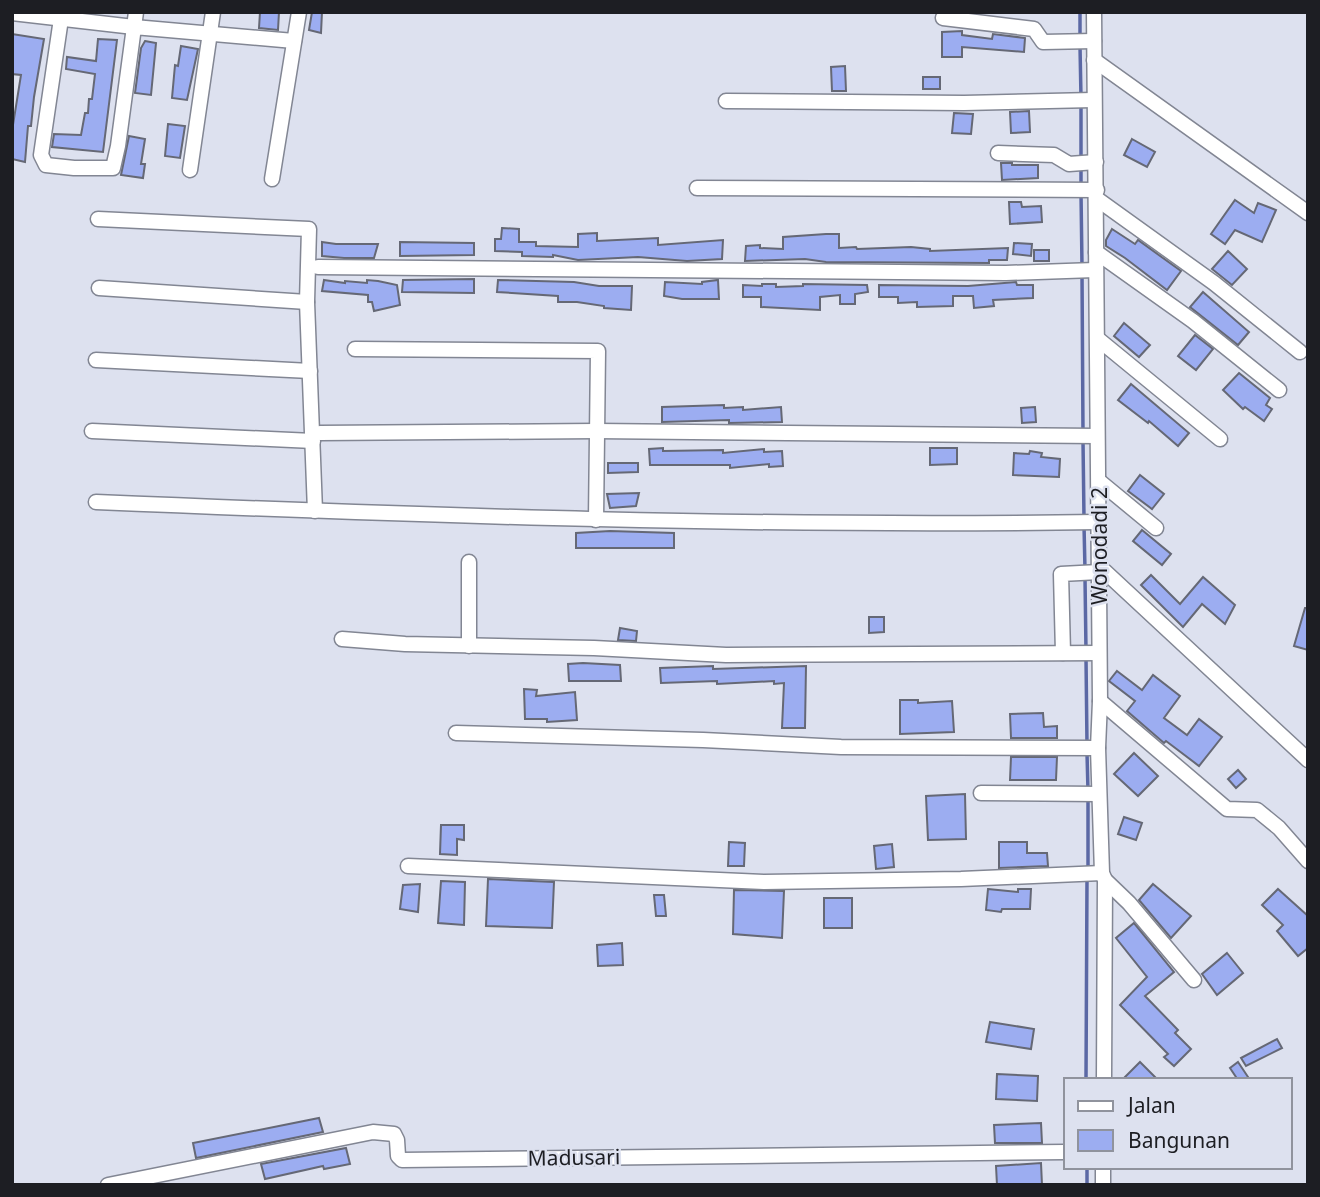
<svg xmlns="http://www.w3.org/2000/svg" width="1320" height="1197" font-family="'Noto Sans',sans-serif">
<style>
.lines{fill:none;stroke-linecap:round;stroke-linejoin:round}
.stream{stroke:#5b68a4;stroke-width:3.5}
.building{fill:#9cadf1;stroke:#656875;stroke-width:2}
.minor-casing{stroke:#828693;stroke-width:17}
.minor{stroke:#fff;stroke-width:14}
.labels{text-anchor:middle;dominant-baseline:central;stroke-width:5;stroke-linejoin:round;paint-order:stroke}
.street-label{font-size:21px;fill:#1d1e23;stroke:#dde1ef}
</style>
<rect width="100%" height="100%" fill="#dde1ef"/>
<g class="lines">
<g class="stream">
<path d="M1080,12v26"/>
<path d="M1080,46l1,52"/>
<path d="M1081,105v56"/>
<path d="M1081,168v17"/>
<path d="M1081,193l1,73"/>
<path d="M1082,273l1,161"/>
<path d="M1083,441l1,77"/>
<path d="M1084,525l1,45"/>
<path d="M1085,578l1,73"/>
<path d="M1086,658l1,87"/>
<path d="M1087,753l1,38"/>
<path d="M1088,871v-73"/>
<path d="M1086,1080l1,-201"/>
<path d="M1087,1185v-18"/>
</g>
</g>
<g class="building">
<path d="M260,12h19l-1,18 -19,-2z"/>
<path d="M312,12h10l-1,21 -12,-3z"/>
<path d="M962,31v4l30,4 1,-5 32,4 -1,14 -62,-5v10h-20v-25z"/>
<path d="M12,34l32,5 -10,58 -3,29h-3l-3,36 -13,-3v-28l9,-56 -9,-1z"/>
<path d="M98,39l19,1 -14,112 -51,-5 2,-13 27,1 4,-22h3l1,-14h3l3,-25 -29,-5 1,-12 29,4z"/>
<path d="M145,41l11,2 -5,52 -16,-2 6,-45z"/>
<path d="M181,46l17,3 -11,51 -15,-2 3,-33 3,1z"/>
<path d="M845,66l1,25h-14l-1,-24z"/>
<rect x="923" y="77" width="17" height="12"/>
<path d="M1029,111l1,21 -19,1 -1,-21z"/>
<path d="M954,113l19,1 -2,20 -19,-1z"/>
<path d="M168,124l17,2 -5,32 -15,-2z"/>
<path d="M129,136l16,3 -4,25h4l-2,14 -22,-3z"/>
<path d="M1132,139l23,13 -8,15 -23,-12z"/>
<path d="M1001,163h11v2h26v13l-36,2z"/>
<path d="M1235,200l19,13 4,-10 18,7 -14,32 -27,-12 -10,14 -14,-10z"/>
<path d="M1009,202h12l1,5 19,-1 1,16 -32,2z"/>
<path d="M502,228l17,1v13h17v4l42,1v-13l19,-1v8l61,-3v7l65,-5 -1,19 -35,2 -49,-4 -60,3 -25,-5v2l-31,-1v-4l-27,-1v-12h6z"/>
<path d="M1112,229l23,15 3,-4 43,31 -14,19 -42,-32 -19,-12v-6z"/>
<path d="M826,234h13v14l17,-1 1,2 54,-2 19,2v2l78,-3 -1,12h-18v3l-163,-1 -21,-3 -60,2 1,-15 14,-1v3l23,1v-12z"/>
<path d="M322,242l14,2h42l-4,14h-30l-22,-2z"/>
<path d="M400,242l74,1v12l-74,1z"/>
<path d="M1014,243l18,1 -1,12 -18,-2z"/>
<rect x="1034" y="250" width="15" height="11"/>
<path d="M1228,251l19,18 -15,16 -20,-16z"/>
<path d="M474,279v14l-72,-1 1,-12z"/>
<path d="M324,280l21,3v-2l22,2v-3l11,1 19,4 3,20 -26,6 -2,-9h-4v-7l-46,-4z"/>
<path d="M498,280l76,2 25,4h33l-1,24 -27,-2v-2l-27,-4h-19v-6l-61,-4z"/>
<path d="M718,280l1,19h-37l-18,-3 1,-14 37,2v-2z"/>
<path d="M1016,282l1,3h16v13l-40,2 1,6 -20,2 -1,-12h-20v10l-36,1v-5l-19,1v-6h-19v-12l89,1z"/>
<path d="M762,284h14v3l27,-1v-2l64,1 1,7 -13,2v10h-15v-9l-20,2v13l-59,-3v-10h-18v-12l19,1z"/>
<path d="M1203,292l46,40 -11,13 -48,-38z"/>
<path d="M1124,323l26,22 -11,12 -25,-21z"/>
<path d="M1195,335l18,14 -17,21 -18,-14z"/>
<path d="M1239,373l31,25 -4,7 6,4 -8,12 -19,-14 -2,2 -20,-19z"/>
<path d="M1131,384l58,49 -11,13 -29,-25 -1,2 -30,-23z"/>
<path d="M724,405v3l19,-1v3l38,-3 1,15 -53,1v-3l-67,2v-15z"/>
<path d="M1035,407l1,15 -14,1 -1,-15z"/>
<path d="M663,448v3l60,-1v3l41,-4v3l18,-1 1,15 -14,1v-3l-39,4v-3h-80l-1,-16z"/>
<path d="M930,448h27v16l-27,1z"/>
<path d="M1030,451l12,2 -1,4 19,2 -1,18 -46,-2 1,-22 15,1z"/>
<path d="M608,463h30v9l-30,1z"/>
<path d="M1140,475l24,19 -12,15 -24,-18z"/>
<path d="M639,493l-3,13 -26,2 -3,-14z"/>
<path d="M1142,530l29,24 -9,11 -29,-24z"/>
<path d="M610,531l64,2v15h-98v-15z"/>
<path d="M1151,575l29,29 23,-27 32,28 -10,19 -23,-20 -19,23 -42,-42z"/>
<path d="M1305,608h3v42l-14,-4z"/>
<path d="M869,617h15v15l-15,1z"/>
<path d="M620,628l17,3 -1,10 -18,-1z"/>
<path d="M583,663l37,2 1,16h-52l-1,-17z"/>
<path d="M713,666v3l93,-3 -1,62h-23l2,-45 -10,1v-3l-57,3v-3l-56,2 -1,-15z"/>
<path d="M1117,671l25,19 11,-15 27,21 -16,22 23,17 12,-16 23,18 -23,29 -33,-25 -2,2 -37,-32 8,-10 -26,-20z"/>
<path d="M524,689l13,1 -1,6 39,-4 2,28 -30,2v-3h-22z"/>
<path d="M900,700h18v3l34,-2 2,31 -54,2z"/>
<path d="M1043,713l1,14 13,-1v12h-46l-1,-24z"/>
<path d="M1134,753l24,23 -20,20 -24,-22z"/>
<path d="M1011,757h46l-1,23h-46z"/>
<path d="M1238,770l8,9 -10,9 -8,-9z"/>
<path d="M965,794l1,45 -38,1 -2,-44z"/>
<path d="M1124,817l18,6 -6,17 -18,-6z"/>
<path d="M441,825h23v15l-7,-1v16l-17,-1z"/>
<path d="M729,842l16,1 -1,23h-16z"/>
<path d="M999,842h28v11h20l1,13 -49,2z"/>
<path d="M892,844l2,23 -18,2 -2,-23z"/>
<path d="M488,879l66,3 -2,46 -66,-2z"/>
<path d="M441,881l24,1 -1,43 -26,-2z"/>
<path d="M420,884l-2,28 -18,-3 3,-24z"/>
<path d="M1153,884l38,32 -20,22 -32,-38z"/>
<path d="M988,889l30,3v-3h13l-1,20h-28l-1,3 -15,-2z"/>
<path d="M1278,889l30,27v32l-10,8 -21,-25 6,-6 -21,-20z"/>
<path d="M734,890l50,1 -2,47 -49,-4z"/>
<path d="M654,895h10l2,21h-10z"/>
<rect x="824" y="898" width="28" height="30"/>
<path d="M1134,923l40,49 -29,24 33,34 -3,3 16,16 -17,17 -10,-9 4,-3 -48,-49 27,-28 -31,-39z"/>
<path d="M622,943l1,22 -25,1 -1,-21z"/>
<path d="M1227,953l16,20 -26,22 -15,-21z"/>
<path d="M990,1022l44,7 -3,20 -45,-7z"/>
<path d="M1277,1039l5,9 -36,18 -5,-8z"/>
<path d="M1140,1062l18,18h-36z"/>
<path d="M1238,1062l12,18h-12l-8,-12z"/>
<path d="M997,1074l41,2 -1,25 -41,-2z"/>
<path d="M319,1118l4,14 -127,26 -3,-15z"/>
<path d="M1041,1123l1,20h-47l-1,-18z"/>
<path d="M346,1148l4,16 -26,5 -1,-3 -58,13 -4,-15z"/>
<path d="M1041,1163l1,22h-45l-1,-19z"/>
</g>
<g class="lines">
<defs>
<g id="minor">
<path d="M62,12l-21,143 5,10 28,3h39l5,-22 16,-119 160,14"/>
<path d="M1094,12c2,230 4,459 6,689l-2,47 4,125 3,7 -1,200"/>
<path d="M12,13l122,14 2,-15"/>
<path d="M943,18l91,11 9,13 51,-1"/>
<path d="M1094,60l214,153"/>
<path d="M726,101l238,2 129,-3"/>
<path d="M998,153l56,2 15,9 27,-2"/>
<path d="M190,170l23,-158"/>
<path d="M272,179l27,-167"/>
<path d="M697,188l400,2"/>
<path d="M1097,199l117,84 86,69"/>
<path d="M98,219l211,10 -2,73 8,209"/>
<path d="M1096,252l97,69 86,69"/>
<path d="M318,267l688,6 89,-3"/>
<path d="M99,288l208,14"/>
<path d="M1098,339l122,100"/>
<path d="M355,349l243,2 -2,169"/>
<path d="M96,360l214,11"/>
<path d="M92,431l221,10"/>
<path d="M320,433l276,-2 501,5"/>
<path d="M1099,481l57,47"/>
<path d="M96,502c334,14 668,25 1002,20"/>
<path d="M469,562v84"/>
<path d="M1099,566l209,194"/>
<path d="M342,639l63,5 189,4 132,7 373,-2"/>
<path d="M1063,653l-2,-79 38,-2"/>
<path d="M1100,701l127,108 30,1 22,18 29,33"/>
<path d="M456,733l247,7 138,7 257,1"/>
<path d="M981,793l117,1"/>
<path d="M408,866l356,16 197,-3 141,-6"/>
<path d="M1105,880l24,23 65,77"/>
<path d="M108,1185l265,-53 21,2 3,6 1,16 4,4 664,-8"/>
<path d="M1103,1185v-18"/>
</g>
</defs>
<use href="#minor" class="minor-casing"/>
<use href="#minor" class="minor"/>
</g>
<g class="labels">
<g class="street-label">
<text transform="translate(1099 546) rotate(-90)">Wonodadi 2</text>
<text transform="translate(574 1157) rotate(-1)">Madusari</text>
</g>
</g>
<rect width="1320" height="1197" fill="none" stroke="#1d1e23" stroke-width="28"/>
<rect x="1064" y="1078" width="228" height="91" fill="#dde1ef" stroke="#90939d" stroke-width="2"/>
<rect x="1078" y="1101" width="35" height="10" fill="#ffffff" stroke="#90939d" stroke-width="2"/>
<text x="1128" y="1113" font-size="21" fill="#1d1e23">Jalan</text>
<rect x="1078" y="1130" width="35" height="21" fill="#9cadf1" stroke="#90939d" stroke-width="2"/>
<text x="1128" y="1148" font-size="21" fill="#1d1e23">Bangunan</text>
</svg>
